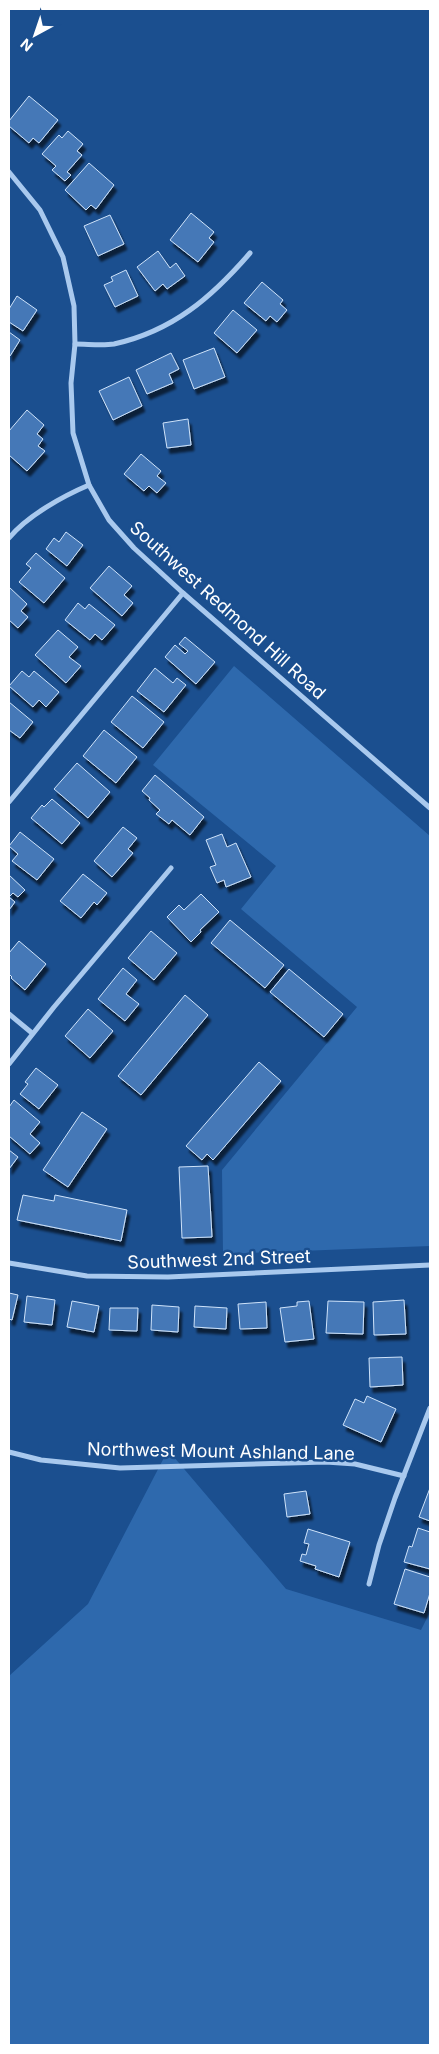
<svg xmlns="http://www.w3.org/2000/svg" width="439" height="2054" font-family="Inter,sans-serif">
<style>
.green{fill:#2e69ad}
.building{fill:#4478b7;stroke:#cfe3fa;filter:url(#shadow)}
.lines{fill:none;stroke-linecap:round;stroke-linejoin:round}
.minor{stroke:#a9c9ee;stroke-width:5}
.labels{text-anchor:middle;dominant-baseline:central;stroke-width:5;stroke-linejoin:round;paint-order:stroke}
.street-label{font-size:18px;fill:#fff;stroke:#1b4f8f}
</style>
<defs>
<filter id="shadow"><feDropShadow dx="3" dy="5.5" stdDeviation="1" flood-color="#0009"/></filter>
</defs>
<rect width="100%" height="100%" fill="#1b4f8f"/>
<g class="green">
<path d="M234,666l196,170v410l-207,8 -1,-84 135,-163 -116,-98 35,-43 -123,-101z"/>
<path d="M168,1450l118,139 135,41 9,-18v433h-421v-369l79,-72z"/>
</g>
<g class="building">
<path d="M29,96l29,24 -19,23 -6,-5 -4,5 -20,-17v-5z"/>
<path d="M68,131l15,13 -6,7 5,4 -15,17 4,3 -6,6 -13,-11 4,-4 -14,-12 17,-19 3,3z"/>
<path d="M89,163l25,22 -18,24 -5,-4 -5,5 -21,-20z"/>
<path d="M191,213l23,19 -5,6 5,4 -16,20 -28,-22z"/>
<path d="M110,215l14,29 -26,12 -14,-30z"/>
<path d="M158,251l12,17 6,-5 9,13 -18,13 -4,-5 -8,7 -18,-24z"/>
<path d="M126,270l12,26 -23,11 -11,-22 9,-4 -2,-4z"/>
<path d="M262,282l21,18 -3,4 7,6 -10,12 -7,-6 -4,5 -22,-18z"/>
<path d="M17,296l20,14 -14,21 -14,-9v-13z"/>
<path d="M233,310l24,20 -20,23 -23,-20z"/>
<path d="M9,332l11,8 -10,16 -1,-1z"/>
<path d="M214,348l11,29 -31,12 -11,-29z"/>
<path d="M171,353l8,16 -10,5 4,9 -26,11 -11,-24z"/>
<path d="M129,377l13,29 -29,14 -14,-29z"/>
<path d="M27,410l17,15 -7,9 6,5 -5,7 7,5 -18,20 -18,-16v-24z"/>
<path d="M188,419l3,26 -24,3 -4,-25z"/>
<path d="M141,454l20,17 -4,5 9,7 -9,10 -8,-7 -5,5 -20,-17z"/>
<path d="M66,532l17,13 -16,21 -21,-17 8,-11 5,4z"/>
<path d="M36,553l29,25 -21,25 -25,-21 12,-14 -5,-4z"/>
<path d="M109,566l23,20 -8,9 9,8 -11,13 -32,-28z"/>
<path d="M9,587l18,17 -6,7 7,6 -10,11 -9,-8z"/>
<path d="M78,603l7,6 4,-5 26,21 -13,15 -7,-6 -5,6 -25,-20z"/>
<path d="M58,630l20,17 -9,10 12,9 -15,17 -31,-28z"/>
<path d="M185,637l30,25 -19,22 -31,-27 10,-12 10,9 3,-3 -9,-7z"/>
<path d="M155,668l18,15 4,-5 9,7 -22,27 -27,-21z"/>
<path d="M22,671l7,6 5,-6 25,21 -13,15 -7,-7 -6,7 -24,-21z"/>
<path d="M132,696l32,26 -21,26 -32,-26z"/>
<path d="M9,702l24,20 -13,16 -11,-8z"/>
<path d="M104,730l33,27 -21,26 -33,-27z"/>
<path d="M77,763l33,29 -22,26 -34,-29z"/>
<path d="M155,775l49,42 -14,18 -18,-15 -3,4 -13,-10 4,-4 -11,-10 1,-2 -8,-7z"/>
<path d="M52,799l28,24 -18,21 -31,-26 11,-13 2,2z"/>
<path d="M123,827l14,11 -9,11 5,4 -21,24 -18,-16z"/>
<path d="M20,832l34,27 -17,21 -25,-19 6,-7 -9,-8z"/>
<path d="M222,834l5,13 9,-4 15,34 -25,10 -2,-7 -7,3 -7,-16 6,-2 -10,-25z"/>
<path d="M83,874l24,19 -10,12 -3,-3 -13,16 -21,-17z"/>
<path d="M9,875l16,15 -7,7 -5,-4 -4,4 6,5 -6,8z"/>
<path d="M201,894l18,18 -19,18 1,2 -10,10 -24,-25 12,-12 5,5z"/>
<path d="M230,920l54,45 -19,23 -54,-45z"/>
<path d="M151,931l26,22 -23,27 -26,-22z"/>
<path d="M19,941l27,23 -21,26 -14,-12 1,-1 -3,-3v-21z"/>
<path d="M123,968l14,12 -11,14 13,10 -14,17 -27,-22z"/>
<path d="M289,969l54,45 -19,23 -54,-45z"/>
<path d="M185,995l23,20 -67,80 -23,-19z"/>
<path d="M88,1009l25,22 -23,27 -25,-22z"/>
<path d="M259,1062l22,19 -68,79 -6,-6 -5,6 -16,-14z"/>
<path d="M36,1068l22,17 -19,24 -19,-15 8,-10 -3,-2z"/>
<path d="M14,1100l26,22 -10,12 10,9 -10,11 -21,-18v-29z"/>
<path d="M82,1112l25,17 -39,58 -25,-17z"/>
<path d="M9,1150l9,7 -9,12z"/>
<path d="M208,1166l4,71 -30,1 -3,-71z"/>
<path d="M23,1195l31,6 1,-6 72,15 -6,31 -104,-21z"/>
<path d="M9,1293l9,2 -6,25 -3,-1z"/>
<path d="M27,1296l28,4 -3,25 -28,-3z"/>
<path d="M404,1300l2,34 -32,1 -1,-33z"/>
<path d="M72,1301l27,5 -5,26 -27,-5z"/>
<path d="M309,1301l5,38 -29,3 -5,-34 17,-2v-4z"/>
<path d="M328,1301l36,1 -1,32 -37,-1z"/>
<path d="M266,1302l1,26 -27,1 -2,-25z"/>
<path d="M152,1305l27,2 -1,25 -27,-2z"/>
<path d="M195,1306l32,2 -1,21 -32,-2z"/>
<path d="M110,1308h28l-1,23 -28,-1z"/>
<path d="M402,1357l1,28 -33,2 -1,-29z"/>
<path d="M367,1396l29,13 -15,33 -38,-17 12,-26 9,4z"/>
<path d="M430,1488v33l-11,-4z"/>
<path d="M306,1491l4,23 -23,3 -3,-23z"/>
<path d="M418,1528l12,4v37l-26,-7 5,-16 3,1z"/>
<path d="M308,1529l42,13 -11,35 -24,-8 1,-3 -16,-5 2,-7 4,1 3,-11 -5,-1z"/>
<path d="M405,1569l25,8v16l-6,20 -30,-9z"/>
</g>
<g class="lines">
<g class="minor">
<path d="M9,172l31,38 23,47 11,49 1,38 -4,39 2,50 16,52 20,35 25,28 49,45 247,215"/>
<path d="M75,344c13,0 27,2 39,0 59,-13 98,-47 136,-91"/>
<path d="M9,538c18,-22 54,-42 80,-53"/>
<path d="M9,802l174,-209"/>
<path d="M9,1014l23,19"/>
<path d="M9,1064l45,-57 117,-139"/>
<path d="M9,1263l78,13 81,1 262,-12"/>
<path d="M9,1452l32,8 79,8 206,-6 29,2 49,12"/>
<path d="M369,1584l10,-39 16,-47 35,-90"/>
</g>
</g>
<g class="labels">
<g class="street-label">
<text transform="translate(228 610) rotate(42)">Southwest Redmond Hill Road</text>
<text transform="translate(219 1259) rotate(-2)">Southwest 2nd Street</text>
<text transform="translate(221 1451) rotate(1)">Northwest Mount Ashland Lane</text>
</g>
</g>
<rect width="439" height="2054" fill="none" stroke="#ffffff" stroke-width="20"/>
<g transform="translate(35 35) rotate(220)" stroke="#1b4f8f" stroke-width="4" paint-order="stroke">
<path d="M0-4L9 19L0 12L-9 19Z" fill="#ffffff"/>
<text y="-8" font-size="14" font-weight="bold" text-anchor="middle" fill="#ffffff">N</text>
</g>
</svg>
